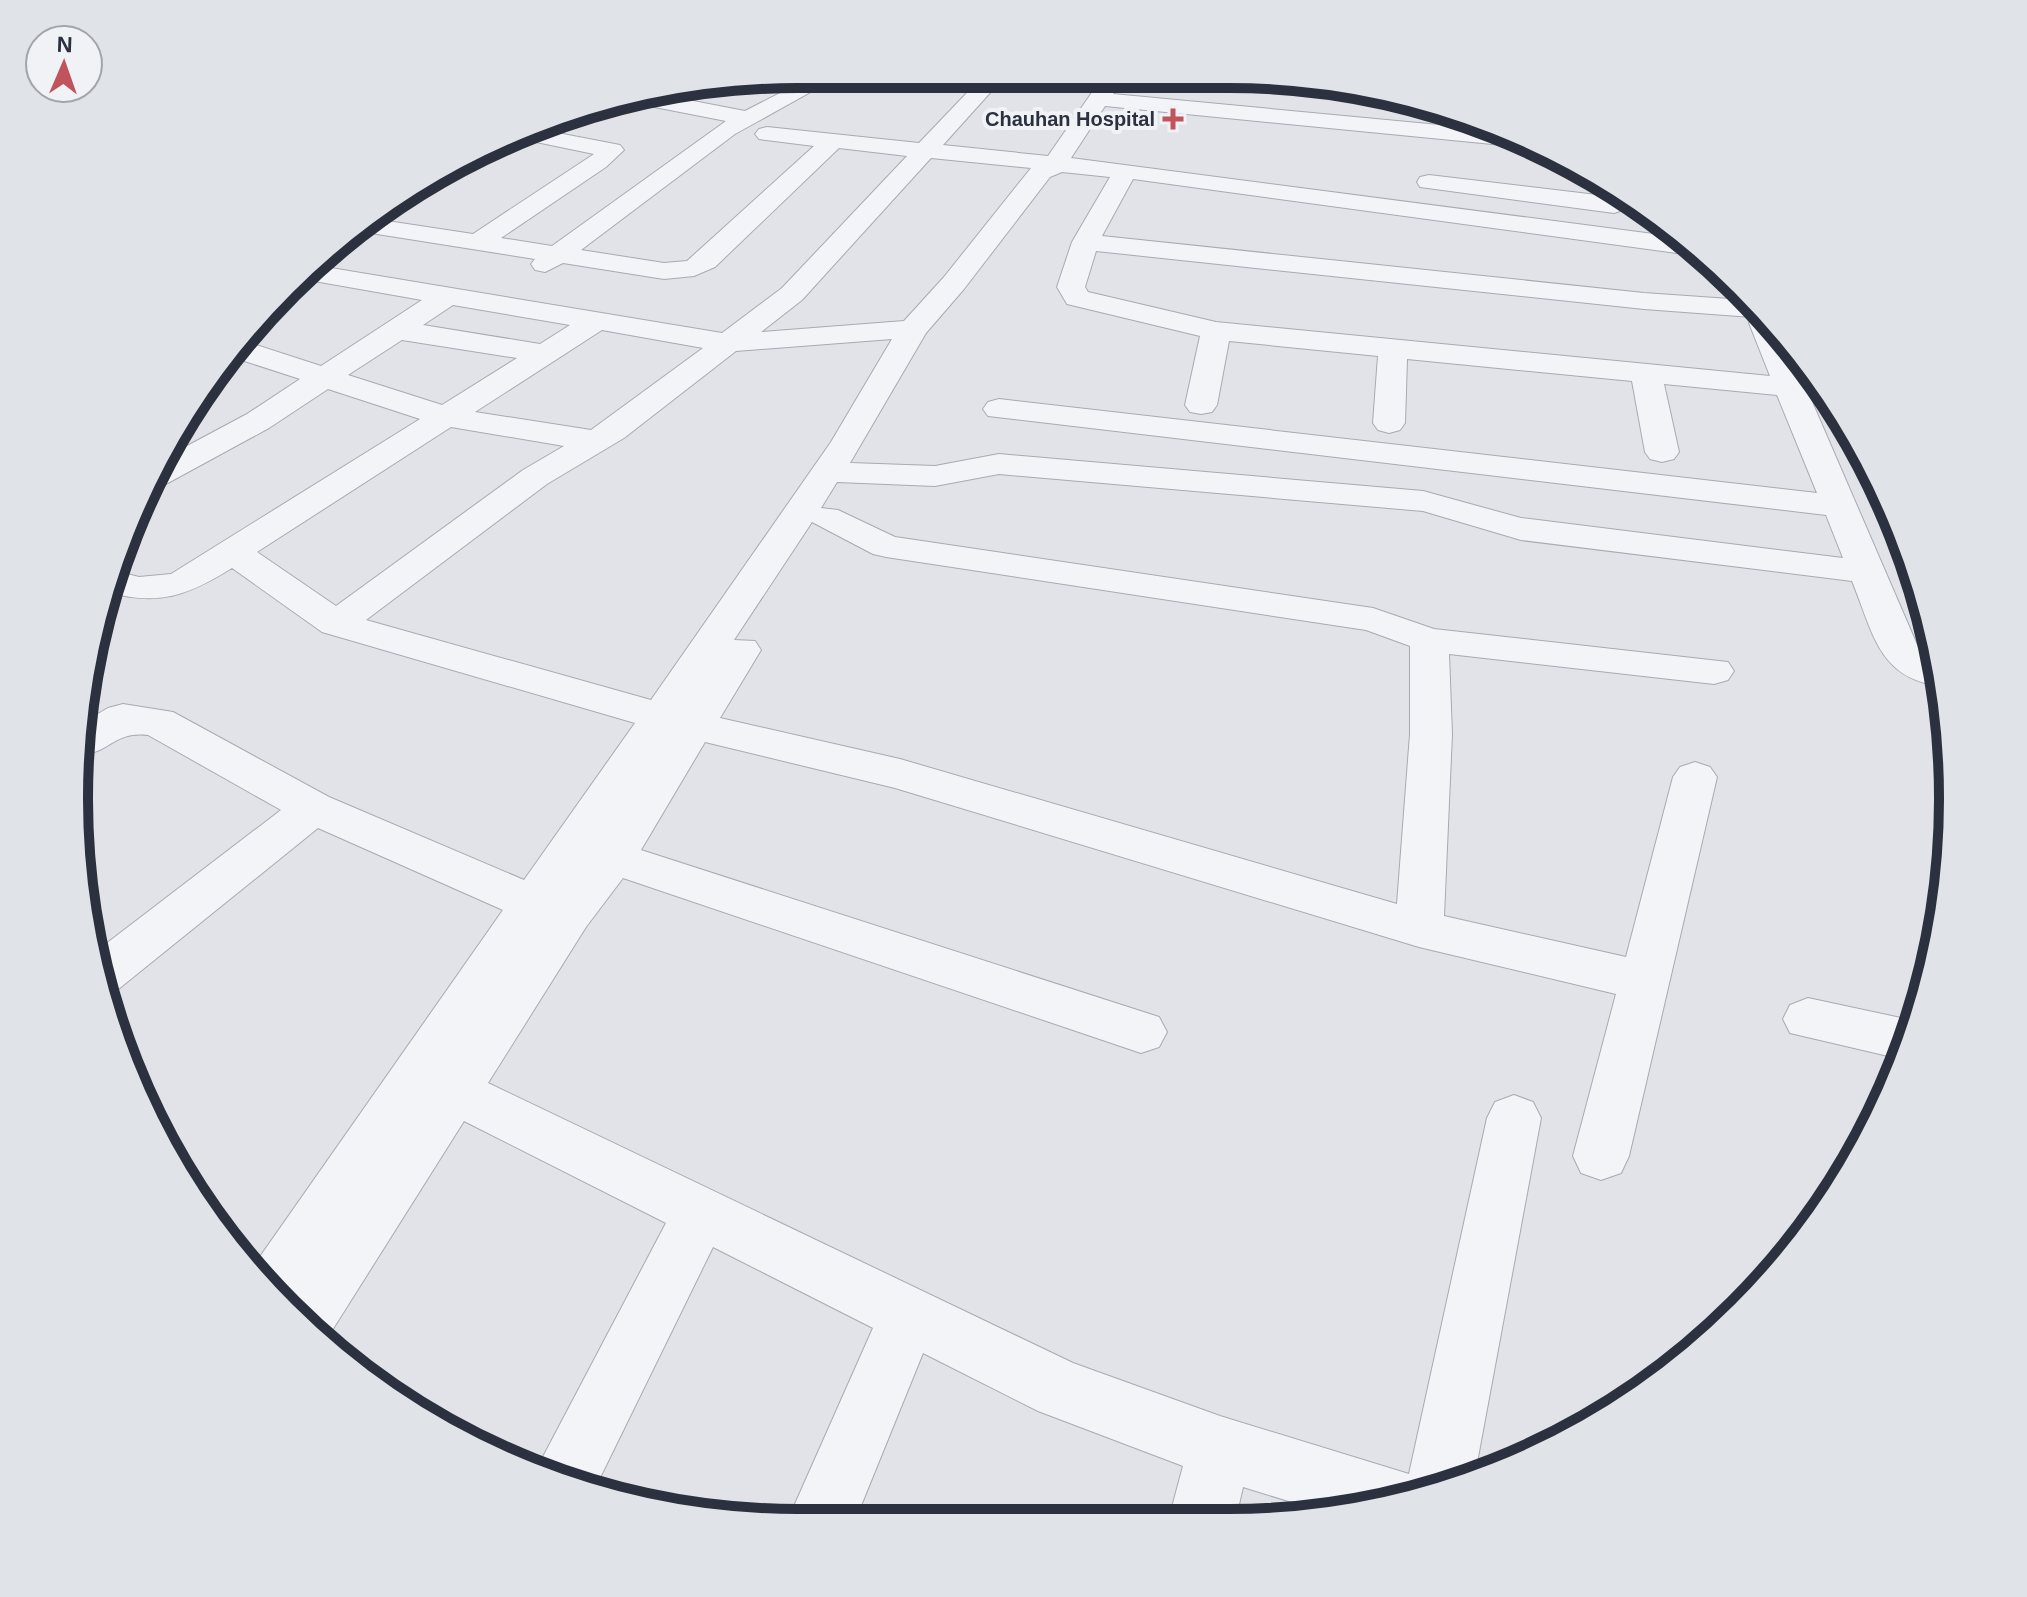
<svg xmlns="http://www.w3.org/2000/svg" width="2027" height="1597" font-family="Helvetica,sans-serif">
<style>
.lines{fill:none;stroke-linecap:round;stroke-linejoin:round}
.minor-casing{stroke:#a7aab2;stroke-width:2}
.minor{fill:#f3f4f7;fill-rule:evenodd}
.poi-dot{fill:#c1535c;stroke:#f0f2f6;stroke-width:3}
.labels{text-anchor:middle;dominant-baseline:central;stroke-width:8;stroke-linejoin:round;paint-order:stroke}
.far-poi-label{font-size:20px;font-weight:bold;fill:#2b313e;stroke:#f0f2f6;text-anchor:end}
.rim{fill:none;stroke:#2b313e;stroke-width:10}
</style>
<rect width="100%" height="100%" fill="#e1e3e8"/>
<g class="lines">
<defs>
<g id="minor">
<path d="M817,74h26l-108,60 -154,116 83,13 23,-2 127,-115 -55,-7 -4,-5 4,-5 8,-2 152,16 65,-68h22l-63,70 105,11 56,-81h22l-13,19 390,37 29,13 -9,3 -418,-41 -34,52 613,80 22,16 -7,2 -566,-77 -31,57 542,57 100,7 50,60 124,287 19,13 5,25 -2,1c-62,-8 -67,-54 -88,-105l-331,-41 -98,-29 -424,-37 -64,12 -98,-4 -16,26 17,2 57,27 478,71 61,21 294,33 6,9 -6,9 -14,4 -265,-30 3,80 -8,182 182,41 47,-180 7,-10 15,-5 15,5 7,10 -88,379 -8,17 -20,7 -20,-7 -8,-17 43,-162 -197,-47 -524,-159 -190,-46 -64,108 518,167 8,15 -8,15 -18,6 -518,-175 -37,49 -98,156 585,280 147,53 189,58 78,-356 8,-16 19,-7 19,7 8,16 -67,361 -13,6 -137,27 -81,-25 -8,35h-67l15,-56 -145,-55 -115,-58 -69,170 -67,-1 86,-194 -160,-81 -119,243 -59,-18 131,-249 -202,-102 -138,219 -76,-69 253,-361 -185,-82 -202,163 -14,4 -8,-42 187,-143 -133,-75c-34,-4 -38,18 -68,20l4,-33 24,-14 15,-4 50,8 156,85 195,83 111,-157 -313,-91 -90,-64c-45,28 -73,38 -125,24l8,-21 24,6 32,-3 249,-155 -92,-30 -59,39 -103,56 -16,2 11,-26 86,-46 53,-35 -68,-22 12,-16 77,25 101,-66 -125,-22 16,-13 409,68 60,-45 125,-132 -68,-8 -124,119 -21,9 -30,3 -101,-16 -18,9 -10,-2 -4,-6 4,-5 -177,-28 16,-12 99,15 121,-80 -77,-16 20,-9 83,16 4,5 -18,17 -105,71 51,8 174,-125 -92,-18 -1,-7 19,-3 93,18zM931,158l100,10 -87,109 -40,44 -143,11 41,-32zM1062,172l48,5 -38,65 -15,45 10,17 133,32 -15,69 5,7 11,2 11,-2 5,-7 12,-64 149,15 -5,67 5,7 11,3 11,-3 5,-7 2,-64 225,22 13,71 5,7 12,3 12,-3 5,-7 -15,-68 113,11 40,98 -818,-94 -11,3 -5,7 5,7 838,99 17,43 -322,-40 -98,-27 -424,-37 -64,12 -85,-3 76,-130 38,-44 86,-112zM1096,251l548,58 108,8 -3,6 21,53 -554,-54 -128,-30 -3,-5zM453,305l117,20 -30,19 -117,-19zM602,330l101,18 -112,82 -116,-18zM892,339l-61,103 -180,258 -285,-80 181,-136 77,-46 112,-87zM402,340l115,18 -75,47 -94,-30zM451,427l113,19 -41,24 -187,136 -79,-54zM812,522l61,32 13,3 480,73 44,16v88l-13,170 -497,-145 -180,-41 41,-68 -6,-9 -21,-1z"/>
<path d="M1234,75l41,1 42,8c-11,7 -74,1 -83,-9z"/>
<path d="M1429,175l185,22 9,3 4,5 -4,5 -9,3 -194,-26 -3,-5 3,-5z"/>
<path d="M1808,998l107,23 -14,38 -111,-26 -7,-14 7,-14z"/>
</g>
</defs>
<use href="#minor" class="minor-casing"/>
<use href="#minor" class="minor"/>
</g>
<path class="poi-dot" d="M1169 107h8v8h8v8h-8v8h-8v-8h-8v-8h8z"/>
<g class="labels">
<g class="far-poi-label">
<text x="1155" y="119">Chauhan Hospital</text>
</g>
</g>
<path d="M0 0H2027V1597H0ZM798 88H1229A710 710 0 0 1 1939 798V799A710 710 0 0 1 1229 1509H798A710 710 0 0 1 88 799V798A710 710 0 0 1 798 88Z" fill="#e0e3e7" fill-rule="evenodd"/>
<path class="rim" d="M798 88H1229A710 710 0 0 1 1939 798V799A710 710 0 0 1 1229 1509H798A710 710 0 0 1 88 799V798A710 710 0 0 1 798 88Z"/>
<g transform="translate(64 64) rotate(2)"><circle r="38" fill="#f0f2f6" stroke="#a1a5ac" stroke-width="2"/>
<path d="M0-6L14 30L0 20L-14 30Z" fill="#c1535c"/>
<text y="-12" font-size="22" font-weight="bold" text-anchor="middle" fill="#2b313e">N</text>
</g>
</svg>
